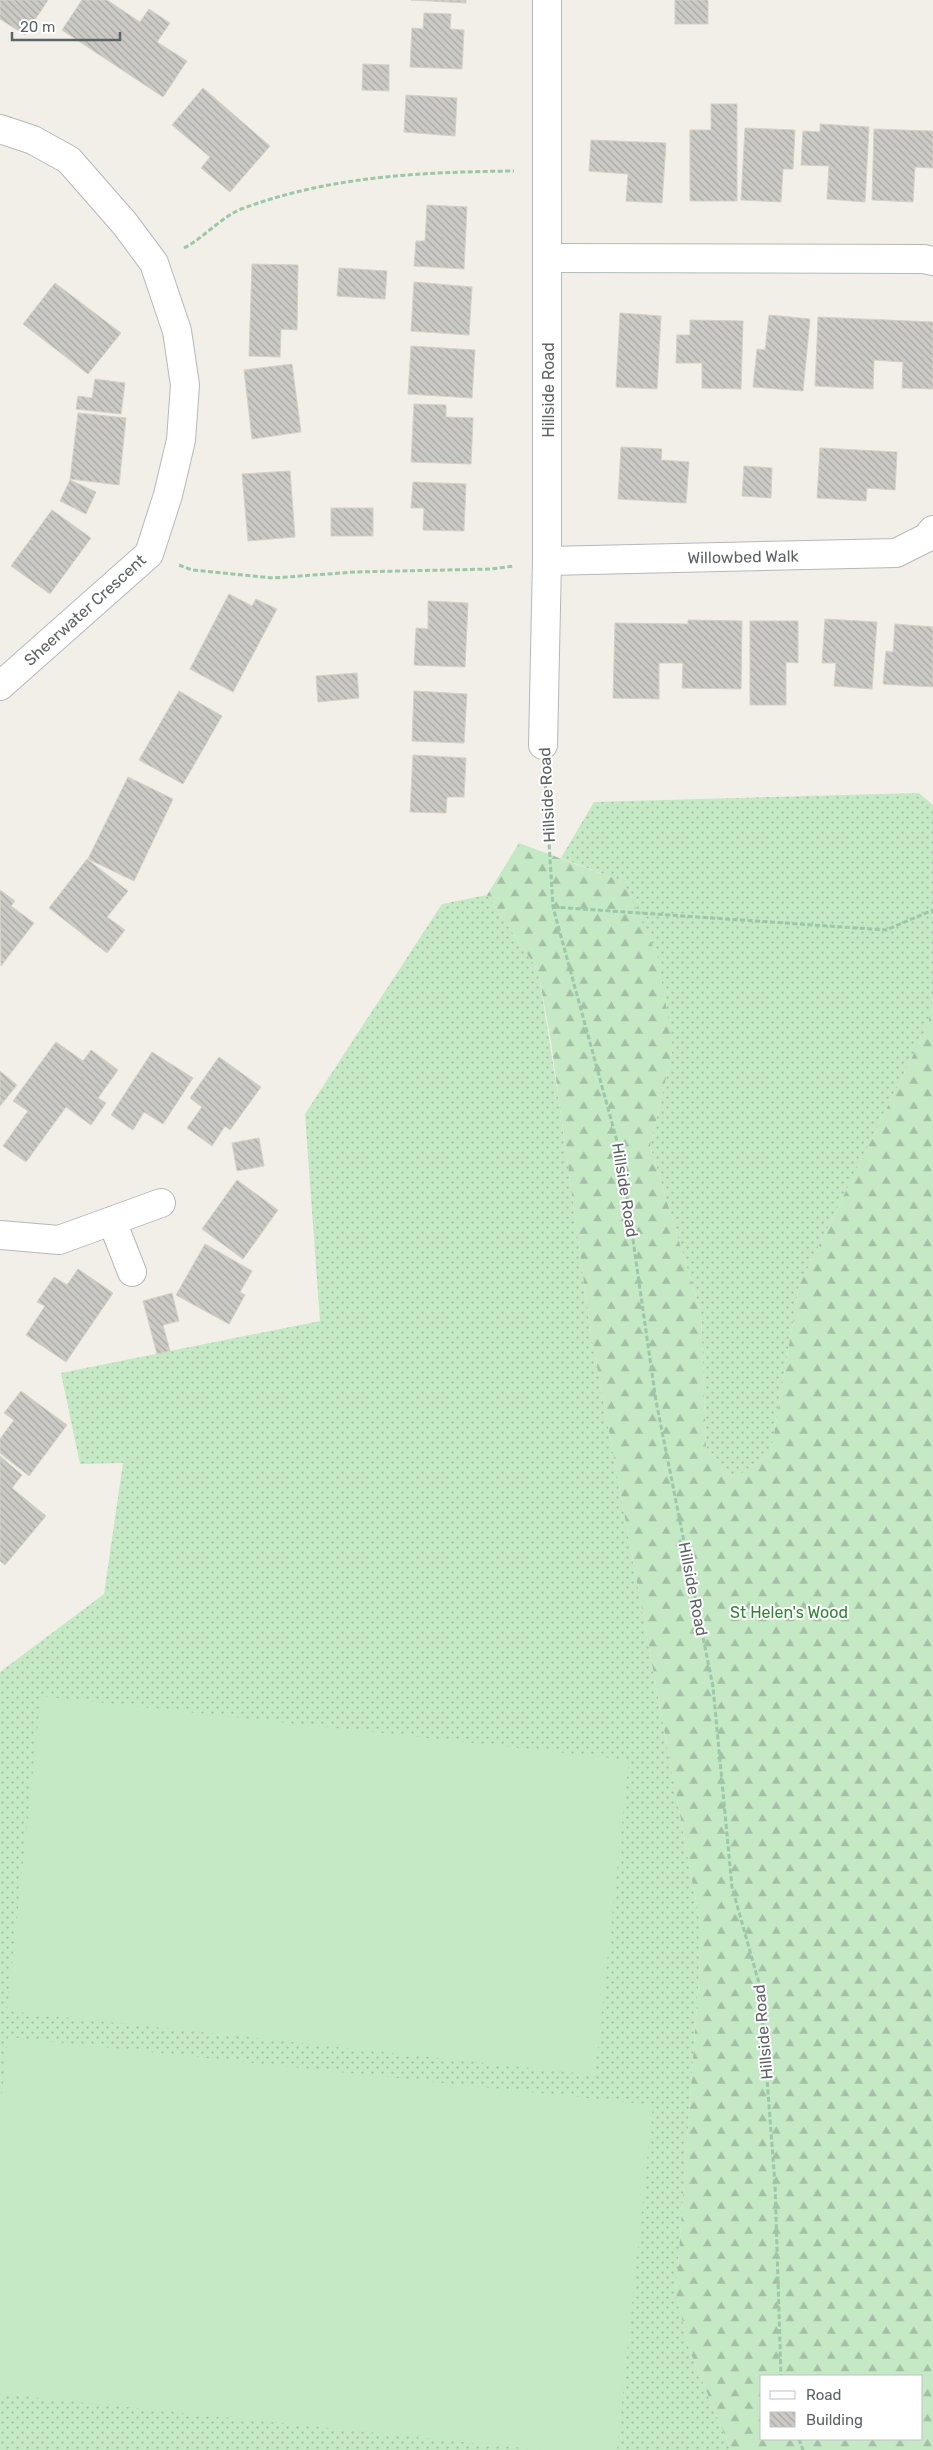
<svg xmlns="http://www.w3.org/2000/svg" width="933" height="2450" font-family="Rubik,sans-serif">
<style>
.grass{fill:url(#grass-dots)}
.forest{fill:url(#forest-firs);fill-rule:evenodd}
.garden{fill:#c5e8c5}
.building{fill:url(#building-back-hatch);stroke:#d6d1c6}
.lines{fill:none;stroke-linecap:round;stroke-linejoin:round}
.minor-casing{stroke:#b5b8bc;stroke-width:30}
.path{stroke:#9cc7a9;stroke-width:3;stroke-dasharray:5 2.5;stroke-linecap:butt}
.minor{stroke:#fff;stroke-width:28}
.labels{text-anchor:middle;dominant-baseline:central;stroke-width:4;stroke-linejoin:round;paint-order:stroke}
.street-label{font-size:16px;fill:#5f6368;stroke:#fff}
.park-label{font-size:16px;fill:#348238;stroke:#fff}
</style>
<defs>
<pattern id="grass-dots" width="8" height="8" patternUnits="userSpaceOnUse" patternTransform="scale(1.25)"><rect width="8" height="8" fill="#c5e8c5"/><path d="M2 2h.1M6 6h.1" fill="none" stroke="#a3c0a4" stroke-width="1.8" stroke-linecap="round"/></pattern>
<pattern id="forest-firs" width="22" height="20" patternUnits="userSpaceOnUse" patternTransform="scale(1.25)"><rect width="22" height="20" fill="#c5e8c5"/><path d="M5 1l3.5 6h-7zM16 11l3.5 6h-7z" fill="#a3c0a4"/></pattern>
<pattern id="building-back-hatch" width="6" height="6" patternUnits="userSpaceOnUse" patternTransform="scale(1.25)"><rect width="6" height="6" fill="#cccac5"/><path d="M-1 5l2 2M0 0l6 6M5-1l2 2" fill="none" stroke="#a9a8a4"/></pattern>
</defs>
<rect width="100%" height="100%" fill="#f1efe8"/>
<g class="grass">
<path d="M919,793l14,12v194l-5,26 -129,261 -28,166 -36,26 -29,-31 -5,-134 -51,-167 23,-98 -49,-166 -63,-24 33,-56z"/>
<path d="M487,895l51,75 21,131 32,233 111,600 -26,359 13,56 42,101h-731v-778l104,-78 19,-131 -43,1 -19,-91 259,-52 -15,-207 137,-210z"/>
</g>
<path class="forest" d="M519,843l105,39 34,76 15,90 -23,98 51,167 5,134 29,31 36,-26 28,-166 129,-261 5,-26v1451h-202l-42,-101 -13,-56 26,-359 -111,-600 -40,-292 -13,-72 -51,-75zM922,2376v63h-160v-63z"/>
<g class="garden">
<path d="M41,1696l588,64 -34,315 -588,-64z"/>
<path d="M8,2037l645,68 -36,345h-75l-542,-56v-283z"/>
</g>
<g class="building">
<path d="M0,0h48l-23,35 -25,-16z"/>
<path d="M82,0h25l33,22 9,-13 21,14 -13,19 30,19 -24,36 -101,-67z"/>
<path d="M411,0h55v3z"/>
<rect x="675" y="0" width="33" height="24"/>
<path d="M424,13l27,1 -1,15 14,1 -2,39 -52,-2 2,-39 11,1z"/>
<path d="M363,64l26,1v26l-27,-1z"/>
<path d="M203,88l67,58 -40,46 -29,-24 9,-11 -38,-32z"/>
<path d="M406,95l51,3 -2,38 -51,-4z"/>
<path d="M711,104h26v97h-47v-71h21z"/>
<path d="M820,124l49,3 -4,75 -38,-3 2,-33 -28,-1 2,-34 17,1z"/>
<path d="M745,128l50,2 -2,39h-10l-2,33 -40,-2z"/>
<path d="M874,129l59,2v37l-18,-1 -2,35 -41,-2z"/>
<path d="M591,140l75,3 -4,60 -36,-2 2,-27 -39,-3z"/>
<path d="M427,205l40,2 -3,62 -50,-3 2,-25h9z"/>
<path d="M252,264l46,1 -1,65 -16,-1 -1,28 -31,-1z"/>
<path d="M339,268l48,3 -2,28 -48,-3z"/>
<path d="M414,282l58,5 -3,48 -58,-4z"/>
<path d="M55,283l66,50 -33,41 -65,-50z"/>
<path d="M620,313l41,3 -4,73 -41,-2z"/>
<path d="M769,315l41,4 -7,72 -50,-4 4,-38 8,1z"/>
<path d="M818,317l115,5v67l-31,-1 1,-26 -29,-2 -1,29 -58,-3z"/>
<path d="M690,320l53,1 -2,68 -39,-1v-25h-26l1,-28h13z"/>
<path d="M411,346l64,4 -3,48 -64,-4z"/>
<path d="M292,364l9,68 -49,7 -8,-69z"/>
<path d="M95,379l30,4 -4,31 -45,-5 2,-13 14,2z"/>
<path d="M414,404l32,1v12l27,1 -2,46 -60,-2z"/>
<path d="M78,413l48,5 -7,67 -49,-6z"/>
<path d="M621,447l41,2 -1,11 28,2 -3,41 -68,-4z"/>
<path d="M820,448l77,4 -2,38 -28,-2 -1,13 -49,-3z"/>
<path d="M744,466l28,2 -1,30 -29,-2z"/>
<path d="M290,471l5,66 -47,4 -6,-67z"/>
<path d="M70,480l26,12 -10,22 -26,-13z"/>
<path d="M413,482l53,2 -2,47 -41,-1 1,-22h-13z"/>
<rect x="331" y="508" width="42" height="28"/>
<path d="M52,510l39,28 -41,56 -39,-28z"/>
<path d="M229,594l23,12 4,-7 21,10 -44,83 -43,-23z"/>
<path d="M428,601l40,2 -3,64 -51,-2 2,-37 12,1z"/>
<path d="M825,619l52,3 -5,67 -38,-3 2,-23h-14z"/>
<path d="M688,620l54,1 -1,68 -59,-1 1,-25h-24v36l-46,-1 2,-75 73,1z"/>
<path d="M750,621h48v42l-12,-1v43h-36z"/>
<path d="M895,624l38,3v60l-50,-3 3,-33 7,1z"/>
<path d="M357,673l2,25 -41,4 -2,-26z"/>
<path d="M179,691l43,25 -39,68 -44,-24z"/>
<path d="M414,691l53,3 -3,49 -52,-2z"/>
<path d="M413,755l53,3 -2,39h-17l-1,16 -36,-1z"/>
<path d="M128,777l45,22 -39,82 -46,-22z"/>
<path d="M87,859l41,32 -21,26 18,13 -18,23 -58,-45z"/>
<path d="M0,890l15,11 -4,5 23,17 -33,43z"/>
<path d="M56,1042l27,19 8,-11 27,20 -20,28 8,5 -15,22 -25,-18 -40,55 -23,-16 25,-35 -15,-10z"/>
<path d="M152,1052l41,26 -30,46 -19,-12 -11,18 -22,-15z"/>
<path d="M219,1057l42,30 -31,43 -5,-4 -13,20 -25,-18 15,-21 -12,-9z"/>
<path d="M0,1071l17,14 -17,21z"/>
<path d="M259,1138l5,28 -27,5 -5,-28z"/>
<path d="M237,1180l41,30 -35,49 -41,-30z"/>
<path d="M205,1244l47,27 -12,21 5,3 -16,29 -53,-29z"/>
<path d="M78,1269l35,24 -47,69 -40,-27 19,-29 -8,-4 17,-25 13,8z"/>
<path d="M172,1293l7,28 -16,4 7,26 -13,3 -14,-53z"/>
<path d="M21,1391l46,34 -38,51 -29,-23v-14l14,-19 -10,-7z"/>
<path d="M0,1456l22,19 -10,13 34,28 -41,49 -5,-4z"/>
</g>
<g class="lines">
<defs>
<g id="minor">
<path d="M0,129l33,11 36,20 56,64 29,39 23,68 8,54 -4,55 -13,55 -19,59 -149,132"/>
<path d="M548,258l376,1 9,2"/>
<path d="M547,561l349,-8 30,-15 7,-8"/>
<path d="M543,745l4,-184v-561"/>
<path d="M112,1221l20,51"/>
<path d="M0,1235l59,5 102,-37"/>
</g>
</defs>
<use href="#minor" class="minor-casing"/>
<g class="path">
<path d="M184,248c20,-10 39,-33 60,-40 87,-32 178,-36 270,-37"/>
<path d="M179,565l13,5 81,8 82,-6 136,-3 23,-3"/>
<path d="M545,777l8,130 68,249 35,245 57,286 19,200 28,100 15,197 6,192"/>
<path d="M553,907l333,23 47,-20"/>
<path d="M799,2439l4,11"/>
</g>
<use href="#minor" class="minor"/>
</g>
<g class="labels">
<g class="street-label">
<text transform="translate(548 390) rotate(-90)">Hillside Road</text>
<text transform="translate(743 557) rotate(-1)">Willowbed Walk</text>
<text transform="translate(85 610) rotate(-42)">Sheerwater Crescent</text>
<text transform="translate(547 795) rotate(-93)">Hillside Road</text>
<text transform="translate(625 1190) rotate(81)">Hillside Road</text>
<text transform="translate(693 1589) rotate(79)">Hillside Road</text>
<text transform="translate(763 2032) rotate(-95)">Hillside Road</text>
</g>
<g class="park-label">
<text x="789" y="1612">St Helen's Wood</text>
</g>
</g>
<rect x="760" y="2375" width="162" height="65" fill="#ffffff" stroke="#bfc1c3"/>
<rect x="770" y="2391" width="25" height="8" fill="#ffffff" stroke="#bfc1c3"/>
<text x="806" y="2400" font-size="15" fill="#5f6368">Road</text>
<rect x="770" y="2412" width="25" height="15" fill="url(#building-back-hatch)" stroke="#bfc1c3"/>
<text x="806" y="2425" font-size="15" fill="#5f6368">Building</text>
<path d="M12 32v8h108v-8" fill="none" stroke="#5f6368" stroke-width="2.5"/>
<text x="20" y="32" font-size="15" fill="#5f6368" stroke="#ffffff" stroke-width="4" paint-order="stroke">20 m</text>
</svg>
